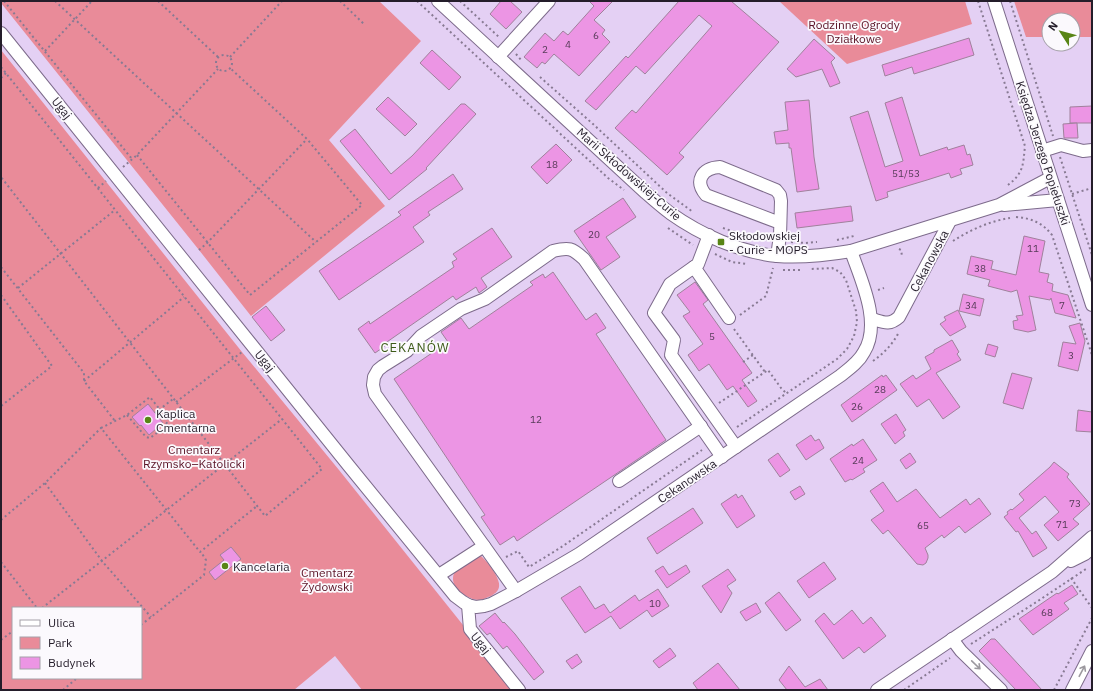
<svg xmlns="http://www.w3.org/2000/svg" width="1093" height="691" font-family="'IBM Plex Sans',sans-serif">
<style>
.green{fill:#e98b99;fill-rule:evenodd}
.building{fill:#ec95e4;stroke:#a0819c}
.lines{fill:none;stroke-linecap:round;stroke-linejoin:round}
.minor-casing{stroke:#7d6b8b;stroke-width:14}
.path{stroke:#887a93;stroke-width:2;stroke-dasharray:2 3;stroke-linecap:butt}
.minor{stroke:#fff;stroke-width:12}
.oneway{stroke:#9c999f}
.poi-dot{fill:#588515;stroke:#fbf9fd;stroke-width:1.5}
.labels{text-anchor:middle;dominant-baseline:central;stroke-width:3.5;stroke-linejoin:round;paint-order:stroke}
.number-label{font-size:10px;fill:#563b58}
.park-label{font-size:12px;fill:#5b1326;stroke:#fbf9fd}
.street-label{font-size:12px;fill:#241d2a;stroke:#fbf9fd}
.poi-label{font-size:12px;fill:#241d2a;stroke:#fbf9fd;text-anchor:start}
.neighbourhood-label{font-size:13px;letter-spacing:1px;fill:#3d5b18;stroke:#fbf9fd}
</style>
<rect width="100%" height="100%" fill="#e4d0f4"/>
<g class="green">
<path d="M1,1h378l42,40 -92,99 56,66 -134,110 -52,-66 -198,-247z"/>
<path d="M779,1h186l7,23 -125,40z"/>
<path d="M1014,1h78v36h-19v-17h-24v17h-23z"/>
<path d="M1,50l241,302 97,118 176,220h-153l-27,-34 -41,34h-293zM13,608h128v70h-128z"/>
<path d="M481,556c7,6 20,23 18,31 -1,5 -5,7 -8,9 -4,1 -8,4 -12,4 -10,0 -27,-11 -26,-22 0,-7 7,-10 12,-13 5,-4 10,-8 16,-9z"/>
</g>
<g class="building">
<path d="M501,1h9l12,11 -16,17 -16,-15z"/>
<path d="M589,1h24l-19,19 11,10 -3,4 8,8 -31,34 -25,-22 -9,10 -3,-2 -5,6 -13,-11 21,-24 9,8 9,-10 5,4 26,-29z"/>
<path d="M679,1h52l48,41 -100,111 5,4 -17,18 -52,-47 17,-18 4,3 76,-87 -13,-11 -54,59 -9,-8 -40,44 -11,-9 41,-45 2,2z"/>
<path d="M969,38l5,17 -60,19 -2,-7 -27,9 -3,-11z"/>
<path d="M814,39l21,19 -4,4 9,21 -10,4 -8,-18 -26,8 -9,-8z"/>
<path d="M432,50l29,27 -12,13 -29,-27z"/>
<path d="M388,97l29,27 -12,12 -29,-27z"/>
<path d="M902,97l18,59 27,-9 1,3 16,-5 3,10 3,-1 3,11 -13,4 2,5 -11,4 -2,-5 -22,7 -40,12 1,5 -12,4 -26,-84 18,-6 17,56 18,-6 -18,-58z"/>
<path d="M809,100l5,57 5,32 -22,3 -6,-44h-2v-5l-13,1 -2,-12 14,-2 -3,-28z"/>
<path d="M461,104h4l11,10 -50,54 1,1 -38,31 -49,-59 15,-12 36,45 21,-18z"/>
<path d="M1092,106v17h-22v-16z"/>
<path d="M1077,123l1,15h-14l-1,-14z"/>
<path d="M556,144l16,16 -25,24 -16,-17z"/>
<path d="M453,174l10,15 -35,23 2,3 -17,12 11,15 -85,58 -20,-29 82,-56 -3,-3z"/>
<path d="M623,198l13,19 -30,20 14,20 -19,13 -27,-39z"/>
<path d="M851,206l2,15 -56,7 -2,-15z"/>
<path d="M492,228l20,29 -31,21 6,9 -8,6 -3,-6 -20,13 -3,-4 -69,48 1,2 -10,7 -17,-24 11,-8 1,3 84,-57 -2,-5 5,-3 -4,-5z"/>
<path d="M1024,236l21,5 -6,31 10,2 -2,8 6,2 -1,7 16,4 8,23 -21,-5 -4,-15 -1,2 -21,-4 7,34 -8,2 -14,-3 -1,-8 5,-1 -2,-4 7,-1 -6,-25 -6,2 -23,-6 2,-6 -23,-6 4,-18 22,5 -2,8 25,6z"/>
<path d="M553,272l33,48 10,-7 10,15 -10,6 70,106 -149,101 -3,-5 -14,9 -19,-28 4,-2 -91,-136 54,-37 -7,-10 20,-14 8,11 64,-44 -3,-3 13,-8 2,4z"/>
<path d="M695,282l13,18 -5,4 49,69 -10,7 15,21 -9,6 -15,-21 -6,4 -18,-26 -10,7 -11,-16 15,-11 -20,-28 7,-4 -13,-17z"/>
<path d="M963,294l21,5 -4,17 -21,-5z"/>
<path d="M266,306l19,24 -14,11 -19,-24z"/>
<path d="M958,310l8,17 -16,9 -10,-12 6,-4 -2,-3z"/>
<path d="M1080,323l5,18 -7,30 -20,-5 5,-24 13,2 -7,-18z"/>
<path d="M952,340l7,12 -2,2 4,6 -25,13 24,34 -17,12 -14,-20 -12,8 -17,-23 13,-9 3,4 15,-10 -6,-12 9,-5v-2z"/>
<path d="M988,344l10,3 -3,10 -10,-3z"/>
<path d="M1012,373l20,5 -9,31 -20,-6z"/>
<path d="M882,375l1,2 3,-2 11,15 -45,32 -11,-17z"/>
<path d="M148,404l15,19 -14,12 -8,-10 -1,1 -8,-9z"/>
<path d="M1078,410l14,2v20l-16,-1z"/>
<path d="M896,414l10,16 -3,2 2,4 -10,8 -14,-20z"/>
<path d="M811,435l4,6 4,-2 5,9 -18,12 -10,-15z"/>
<path d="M863,439l14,21 -14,9 2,3 -13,8 -1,-1 -6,3 -15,-23 22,-15 1,2z"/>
<path d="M778,453l12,17 -10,7 -12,-17z"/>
<path d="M910,453l6,9 -10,7 -6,-9z"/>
<path d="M1054,462l15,12 -2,3 23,27 -17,15 6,5 -21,17 -14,-16 15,-13 -14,-16 -26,22 13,16 4,-3 11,17 -14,9 -15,-26 -2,1 -12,-15 4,-3 -1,-2 4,-3 1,1 12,-10 -5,-6 31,-27z"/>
<path d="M883,482l14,20 19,-13 24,29 26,-19 4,6 9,-7 12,16 -26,19 -6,-7 -15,12 -2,-3 -17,13 3,7v3l-2,5 -3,2 -6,-1 -29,-34 -5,4 -12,-14 13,-9 -14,-20z"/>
<path d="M800,486l5,8 -10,6 -5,-8z"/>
<path d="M736,494l2,4 4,-3 13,21 -18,12 -16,-24z"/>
<path d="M693,508l10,15 -46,31 -10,-16z"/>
<path d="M231,547l10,12 -26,21 -6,-8 15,-12 -4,-5z"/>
<path d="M824,562l12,17 -27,19 -12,-17z"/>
<path d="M686,565l4,7 -23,16 -12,-17 8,-5 6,9z"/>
<path d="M728,569l8,11 -9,6 5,7 -11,20 -19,-27z"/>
<path d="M1072,585l6,9 -14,9 5,6 -36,26 -14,-16 38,-26 1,1z"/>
<path d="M580,586l15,23 9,-5 6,9 25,-18 4,6 19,-12 11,17 -17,11 -5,-7 -27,19 -9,-13 -26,17 -24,-35z"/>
<path d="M779,592l22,28 -15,11 -21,-28z"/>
<path d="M756,603l5,9 -15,9 -6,-9z"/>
<path d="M852,610l11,14 8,-7 15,19 -22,17 -5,-6 -16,12 -28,-38 9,-8 10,12z"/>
<path d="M495,613l8,10 1,-1 11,12 29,38 -10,8 -27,-34 -4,3 -13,-16 -3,2 -8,-9z"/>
<path d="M991,639h4l47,51h-26l-37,-39z"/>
<path d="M670,648l6,8 -17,12 -6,-7z"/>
<path d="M577,654l5,8 -10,7 -6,-8z"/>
<path d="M718,663l22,27h-42l-5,-7z"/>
<path d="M789,666l16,21 15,-8 8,11h-41l-8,-10z"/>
</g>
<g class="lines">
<defs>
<g id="minor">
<path d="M438,1l208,192c8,7 16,14 24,20 31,22 69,39 107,43 24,2 50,-1 74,-5l148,-46 51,-27"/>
<path d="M994,1l98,304"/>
<path d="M1,33l348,433 106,130 8,6 5,3 8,2 8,-1 7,-2 25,-13 63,-37 261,-178c9,-7 19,-14 24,-24 18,-29 -3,-72 -13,-101"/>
<path d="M498,57l51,-56"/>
<path d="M1042,151l19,-6 22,6 9,-1"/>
<path d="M1004,205l54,-5"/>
<path d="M777,256l3,-20 1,-35 -1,-6 -4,-5 -56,-23c-18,1 -26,14 -14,28l74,28"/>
<path d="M694,267l4,-3 11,-29"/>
<path d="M729,318l-35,-51 -24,17 -16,29 20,27 -3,15 65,92"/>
<path d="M872,319c11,3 17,7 27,-2l51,-96"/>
<path d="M619,481l82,-55"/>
<path d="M484,546l-109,-152 -2,-9 1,-8 4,-7 5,-4 24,-15 14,-15 40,-27 24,-10 68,-48c16,-4 19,-3 31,8l138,198"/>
<path d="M1071,561l14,-7 7,-6"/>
<path d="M439,575l45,-29 32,45"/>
<path d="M468,605l2,24 49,61"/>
<path d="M952,639l9,12 40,39"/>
<path d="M877,690l175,-118 40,-35"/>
<path d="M1072,690l20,-39"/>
</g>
</defs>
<use href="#minor" class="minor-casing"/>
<g class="path">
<path d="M4,1l128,158"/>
<path d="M55,1l261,241"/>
<path d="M158,1l60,56"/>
<path d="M340,1l25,24"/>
<path d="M417,1l191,177 16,12"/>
<path d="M460,1l40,37"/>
<path d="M978,1l47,145c-2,18 -1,27 -17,39"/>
<path d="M1010,1l43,135"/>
<path d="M45,51l47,-50"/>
<path d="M516,54l6,7"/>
<circle cx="224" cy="63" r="8"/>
<path d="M230,57l52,-56"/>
<path d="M1,67l321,402 -57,47 -264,-339"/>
<path d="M540,77l53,47 74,69 26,19"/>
<path d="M1,78l5,-5"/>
<path d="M137,155l113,140 112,-90 -55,-66 -77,-71"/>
<path d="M1060,157l32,98"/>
<path d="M123,167l14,-12 81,-86"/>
<path d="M98,188l8,-7"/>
<path d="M1072,194l20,-6"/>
<path d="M1016,217c15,1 27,6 36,18l40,120"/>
<path d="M668,228l25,17"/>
<path d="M723,228l18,6 26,6"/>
<path d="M837,240l17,-4"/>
<path d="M953,241c17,-11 37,-20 57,-23"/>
<path d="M791,242l14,1 12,-1"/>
<path d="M899,249l2,1 1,6"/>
<path d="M199,250l8,-7 100,-104"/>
<path d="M715,254l17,8 15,2"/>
<path d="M1,267l83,106v8l31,40"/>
<path d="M783,270h18"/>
<path d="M18,288l97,-78"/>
<path d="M878,290l6,-2"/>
<path d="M1,295l51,71 -51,40"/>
<path d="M740,315l26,-19 7,-28"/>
<path d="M734,329l31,43"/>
<path d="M873,361c11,-8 20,-17 26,-29"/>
<path d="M743,362l10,-7"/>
<path d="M84,381l100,-84"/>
<path d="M176,402l66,-50"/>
<path d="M719,403l49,-33 13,18 5,5"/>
<path d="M155,413l18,-14"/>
<path d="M127,415l19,22 4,1 15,-11 3,-7 -18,-23 -23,18 -26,13 99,124 57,-46"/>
<path d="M737,427l100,-68 10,-10 7,-13 3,-14 -1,-11 -10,-31 -6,-8 -8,-4 -21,1"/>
<path d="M45,483l57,78 49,56"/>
<path d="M1,520l44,-37 56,-55"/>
<path d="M506,557l12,-6 11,16 31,-19 142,-98"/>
<path d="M1,562l36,46"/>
<path d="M1071,578l21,30"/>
<path d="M42,608l240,-189"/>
<path d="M141,625l63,-50 2,-15 -5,-8"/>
<path d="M1,640l12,-9"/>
<path d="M971,644l67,-43 48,-32"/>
<path d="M63,690l14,-12"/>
<path d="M904,690l46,-32"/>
<path d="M1054,690l38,-72"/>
</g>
<use href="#minor" class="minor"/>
</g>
<defs><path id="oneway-shaft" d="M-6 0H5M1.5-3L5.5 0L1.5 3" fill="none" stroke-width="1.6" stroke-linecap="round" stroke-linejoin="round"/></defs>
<g class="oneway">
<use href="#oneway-shaft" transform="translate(976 665) rotate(44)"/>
<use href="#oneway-shaft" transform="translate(1082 671) rotate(-62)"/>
</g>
<g class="poi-dot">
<rect x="717" y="238" width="8" height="8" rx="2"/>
<circle cx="148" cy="420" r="4"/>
<circle cx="225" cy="566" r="4"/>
</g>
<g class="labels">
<g class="number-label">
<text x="596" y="35">6</text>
<text x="568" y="44">4</text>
<text x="545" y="49">2</text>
<text x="552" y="164">18</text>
<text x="906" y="173">51/53</text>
<text x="594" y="234">20</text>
<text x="1033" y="248">11</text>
<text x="980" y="268">38</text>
<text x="971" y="305">34</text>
<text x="1062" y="305">7</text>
<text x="712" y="336">5</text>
<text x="1071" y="355">3</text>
<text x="880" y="389">28</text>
<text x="857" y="406">26</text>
<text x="536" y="419">12</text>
<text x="858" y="460">24</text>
<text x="1075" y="503">73</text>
<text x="1062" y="524">71</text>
<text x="923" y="525">65</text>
<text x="655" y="603">10</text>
<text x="1047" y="612">68</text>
</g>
<g class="park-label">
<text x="854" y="24">Rodzinne Ogrody<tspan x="854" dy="14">Działkowe</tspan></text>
<text x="194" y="449">Cmentarz<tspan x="194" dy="14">Rzymsko–Katolicki</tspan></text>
<text x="327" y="572">Cmentarz<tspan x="327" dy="14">Żydowski</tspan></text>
</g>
<g class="street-label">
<text transform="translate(62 108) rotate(51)">Ugaj</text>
<text transform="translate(1043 153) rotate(72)">Księdza Jerzego Popiełuszki</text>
<text transform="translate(629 174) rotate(41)">Marii Skłodowskiej-Curie</text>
<text transform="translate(929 261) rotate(-62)">Cekanowska</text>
<text transform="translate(265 361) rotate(51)">Ugaj</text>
<text transform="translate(687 481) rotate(-34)">Cekanowska</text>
<text transform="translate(481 643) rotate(51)">Ugaj</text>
</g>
<g class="poi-label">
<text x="729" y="235">Skłodowskiej<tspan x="729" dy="14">- Curie - MOPS</tspan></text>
<text x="156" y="413">Kaplica<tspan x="156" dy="14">Cmentarna</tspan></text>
<text x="233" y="566">Kancelaria</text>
</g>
<g class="neighbourhood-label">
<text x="415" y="347">CEKANÓW</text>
</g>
</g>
<rect width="1093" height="691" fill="none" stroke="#241d2a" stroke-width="4"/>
<rect x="12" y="607" width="130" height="72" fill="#fbf9fd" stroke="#a5a1a9"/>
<rect x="20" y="620" width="20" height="6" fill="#ffffff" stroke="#a5a1a9"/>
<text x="48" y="627" font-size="12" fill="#241d2a">Ulica</text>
<rect x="20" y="637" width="20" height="12" fill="#e98b99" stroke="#a5a1a9"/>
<text x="48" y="647" font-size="12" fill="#241d2a">Park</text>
<rect x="20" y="657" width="20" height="12" fill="#ec95e4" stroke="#a5a1a9"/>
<text x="48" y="667" font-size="12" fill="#241d2a">Budynek</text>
<g transform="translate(1061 32) rotate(306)"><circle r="19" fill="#fbf9fd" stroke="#a5a1a9"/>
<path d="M0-3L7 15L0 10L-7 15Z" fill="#588515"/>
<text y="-6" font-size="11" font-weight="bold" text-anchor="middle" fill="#241d2a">N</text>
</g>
</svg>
